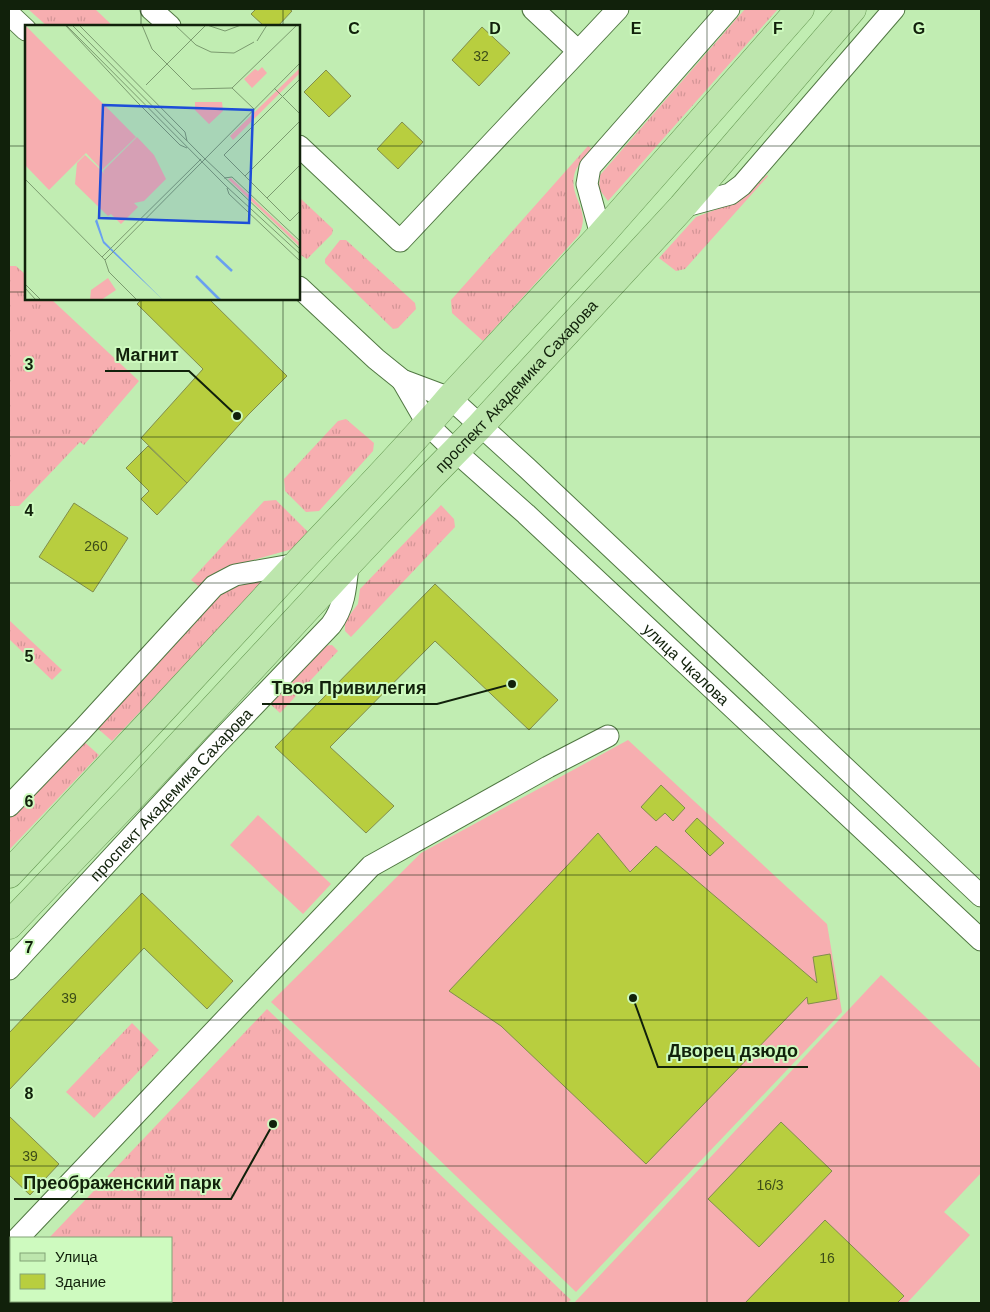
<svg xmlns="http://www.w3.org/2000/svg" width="990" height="1312" font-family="Helvetica,sans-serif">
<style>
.grass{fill:url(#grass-tufts)}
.pitch{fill:#f7aeb0}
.building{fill:#b8ce3f;stroke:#818d4c}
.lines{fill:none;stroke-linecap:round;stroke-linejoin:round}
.minor-casing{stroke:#517843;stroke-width:23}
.major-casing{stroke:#649751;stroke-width:29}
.minor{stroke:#fff;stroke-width:21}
.major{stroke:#bde6ad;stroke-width:28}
.grid{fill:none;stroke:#11210b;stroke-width:1;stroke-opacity:0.55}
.labels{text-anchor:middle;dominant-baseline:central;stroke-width:4;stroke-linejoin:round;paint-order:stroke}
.number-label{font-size:14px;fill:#3b4c18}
.street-label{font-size:16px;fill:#11210b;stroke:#cefabf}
.inset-river{fill:none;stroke:#69a0f0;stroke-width:2.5}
.inset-road{fill:none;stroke:#7b9b6f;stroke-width:1}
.view{fill:#1d4ed8;fill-opacity:0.15;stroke:#1d4ed8;stroke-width:2.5}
.inset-edge{fill:none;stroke:#11210b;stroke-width:2.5}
.grid-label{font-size:16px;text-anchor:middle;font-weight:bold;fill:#11210b;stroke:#cefabf;stroke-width:4;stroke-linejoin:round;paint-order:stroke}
.leader{fill:none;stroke:#11210b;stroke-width:2}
.callout-dot{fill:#11210b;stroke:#cefabf;stroke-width:2}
.callout-label{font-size:18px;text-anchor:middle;font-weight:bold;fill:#11210b;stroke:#cefabf;stroke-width:4;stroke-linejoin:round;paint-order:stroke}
</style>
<defs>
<pattern id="grass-tufts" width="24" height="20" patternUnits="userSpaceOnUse" patternTransform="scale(1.25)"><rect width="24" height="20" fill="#f7aeb0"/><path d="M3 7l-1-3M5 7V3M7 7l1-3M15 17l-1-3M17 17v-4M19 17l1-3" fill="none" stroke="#d39596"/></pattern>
</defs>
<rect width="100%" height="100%" fill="#c1edb2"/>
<g class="grass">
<path d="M28,9h67l18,17h-66z"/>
<path d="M745,9h33l-170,192 -9,-12 1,-14z"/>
<path d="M588,146l4,3c-6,7 -14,15 -17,23 -6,20 7,30 8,47 0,6 -2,11 -4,16l-96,106 -31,-28 -1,-13z"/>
<path d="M767,175l1,1 -83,93 -9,2 -17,-13 37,-41 40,-15 11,-7z"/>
<path d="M299,197l34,32 -1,5 -25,25 -8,-5z"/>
<path d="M340,240h6l69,63 1,6 -18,19 -5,1 -68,-66v-4z"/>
<path d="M9,266h7l10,9v24h25l88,82 -55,64 -4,-3 -61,64h-10z"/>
<path d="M346,419l28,24 -1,8 -54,60 -13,1 -21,-21 -1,-12 54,-58z"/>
<path d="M276,500l33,33 -13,15 -75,21 -20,19 -10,-8 73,-79z"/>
<path d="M441,505l13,14 1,8 -104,110 -6,-6v-10l13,-17 2,-15z"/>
<path d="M262,578l3,3 -153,160 -16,-14 124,-135 11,-5z"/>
<path d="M9,620l53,50 -10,10 -43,-41z"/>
<path d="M332,645l6,6 -58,62 -13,-12 55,-55z"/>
<path d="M81,739l18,16 -90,95v-34z"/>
<path d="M267,1009l304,291 -4,3h-558v-22l2,-3v23h160v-63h-122z"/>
<path d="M132,1023l27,27 -65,68 -28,-26z"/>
</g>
<g class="pitch">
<path d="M628,740l199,184 15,88 -266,280 -182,-176 -123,-114 150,-149z"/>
<path d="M258,815l73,69 -28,30 -73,-69z"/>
<path d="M881,975l100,94v104l-37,39 26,23 -63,68h-333z"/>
</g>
<g class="building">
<path d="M256,9h33l3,2 -14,15h-14l-13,-12z"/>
<path d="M482,27l28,26 -31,33 -27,-26z"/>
<path d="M326,70l25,26 -22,21 -25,-25z"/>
<path d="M402,122l21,20 -25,27 -21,-20z"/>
<path d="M142,299h67l78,77 -39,39 -61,68 -46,-45 62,-69 -66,-65z"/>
<path d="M148,446l39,37 -30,32 -16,-16 8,-8 -23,-23z"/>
<path d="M74,503l54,35 -35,54 -54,-35z"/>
<path d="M435,584l123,116 -29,30 -94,-89 -105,106 64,59 -28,27 -91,-86z"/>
<path d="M661,785l24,23 -12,13 -8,-8 -9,8 -15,-14z"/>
<path d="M697,818l27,25 -14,13 -25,-25z"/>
<path d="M598,833l32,39 26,-26 161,137 -4,-26 17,-3 7,45 -29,5 -1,-7 -161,167 -145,-138 -52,-35z"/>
<path d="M142,893l91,88 -26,28 -63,-61 -135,142v-57z"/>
<path d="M9,1116l50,48 -29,31 -21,-20z"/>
<path d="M781,1122l51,49 -73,76 -51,-48z"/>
<path d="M825,1220l79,76 -7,7h-152z"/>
</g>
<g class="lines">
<defs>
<g id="minor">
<path d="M151,9l19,17"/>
<path d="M533,9l45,42"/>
<path d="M9,14l17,16"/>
<path d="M299,146l101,95 218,-232"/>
<path d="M682,207l48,-13 12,-9 152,-176"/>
<path d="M601,235l-14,-51 3,-17 139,-158"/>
<path d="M299,287l77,72 26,21 48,18 77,70 454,428"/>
<path id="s1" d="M402,380l26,45 27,26 71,63 455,426"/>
<path d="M9,806l73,-76 132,-144 21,-11 62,-11"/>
<path id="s2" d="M9,969l207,-224 115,-120c14,-19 15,-39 17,-61"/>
<path d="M18,1238l353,-372 177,-99 60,-31"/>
</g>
<g id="major">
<path d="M9,874c96,-102 192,-206 287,-309 52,-56 105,-109 154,-167l151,-163 199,-226"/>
<path id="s3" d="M9,925l134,-140 205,-221 83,-88 49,-50 202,-219 170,-198"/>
</g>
</defs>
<use href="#minor" class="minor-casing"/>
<use href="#major" class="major-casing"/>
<use href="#minor" class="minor"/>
<use href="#major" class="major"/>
</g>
<path class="grid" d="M141,9v17M283,9v17M424,9v1294M566,9v1294M707,9v1294M849,9v1294M9,146h17M299,146h682M9,292h17M299,292h682M141,299v939M283,299v1004M9,437h972M9,583h972M9,729h972M9,875h972M9,1020h972M9,1166h972M141,1301v2"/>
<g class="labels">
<g class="number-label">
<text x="481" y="56">32</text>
<text x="96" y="546">260</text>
<text x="69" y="998">39</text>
<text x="30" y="1156">39</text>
<text x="770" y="1185">16/3</text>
<text x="827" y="1258">16</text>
</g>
<g class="street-label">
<text stroke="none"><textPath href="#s3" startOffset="740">проспект Академика Сахарова</textPath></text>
<text stroke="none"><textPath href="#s1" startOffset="404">улица Чкалова</textPath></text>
<text stroke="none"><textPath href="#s2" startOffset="238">проспект Академика Сахарова</textPath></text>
</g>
</g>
<g transform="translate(25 25)">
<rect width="275" height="275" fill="#c1edb2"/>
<path d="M0,0l111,112 -34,33 -16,-17 -37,37 -24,-25zM237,42l5,6 -15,15 -8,-9 11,-10 3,2zM275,43v5l-67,67 -3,-4zM170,77h27l1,9 -14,13 -14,-14zM206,153l69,65v4l-72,-68z" fill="#f7aeb0"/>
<path d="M83,253l8,12 -15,10h-11l1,-10z" fill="#f7aeb0"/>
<path d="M112,112l17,18 12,24 -22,22 -10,2 4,4 -17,17 -10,-10 -3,2 -33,-32 2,-21 8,-8 20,19 -2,-3z" fill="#f7aeb0"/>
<path d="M72,194l7,22 59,59 -60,-57 -8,-22z" fill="#69a0f0"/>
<path class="inset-river" d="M191,231l16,15M171,251l24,24"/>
<path class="inset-road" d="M41,0l161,162 73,67M47,0l131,132 97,92M54,0l106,107 2,9M117,0l10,24 40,40 40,-1 65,-63M150,0l21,20 15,7 23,1 20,-11M182,0l18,6 16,-6M41,1l71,76 43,43 7,3M232,16l10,-16M275,54l-76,76 66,66 10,-10M121,60l60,-60M207,63l22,21M249,63l26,26M220,151l55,-55M199,153l8,-1 68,64M0,154l80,81 4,12 28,28M202,163l2,6 71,67M242,173l33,-33M77,232l99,-98M80,235l195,-197M0,259l16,16M0,263l11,12"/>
<path class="view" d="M78,80l150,5 -4,113 -150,-5z"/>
<rect width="275" height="275" class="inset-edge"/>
</g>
<g class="grid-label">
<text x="354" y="34">C</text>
<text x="495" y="34">D</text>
<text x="636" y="34">E</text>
<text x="778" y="34">F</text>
<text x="919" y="34">G</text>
<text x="29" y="370">3</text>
<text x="29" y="516">4</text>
<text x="29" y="662">5</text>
<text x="29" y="807">6</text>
<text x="29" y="953">7</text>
<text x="29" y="1099">8</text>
</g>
<path class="leader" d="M237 416L189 371H105M512 684L437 704H262M633 998L658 1067H808M273 1124L231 1199H14"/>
<g class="callout-dot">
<circle cx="237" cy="416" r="5"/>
<circle cx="512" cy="684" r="5"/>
<circle cx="633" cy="998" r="5"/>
<circle cx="273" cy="1124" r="5"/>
</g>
<g class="callout-label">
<text x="147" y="361">Магнит</text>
<text x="349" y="694">Твоя Привилегия</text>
<text x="733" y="1057">Дворец дзюдо</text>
<text x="122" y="1189">Преображенский парк</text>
</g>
<rect width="990" height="1312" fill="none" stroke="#11210b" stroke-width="20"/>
<rect x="10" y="1237" width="162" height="65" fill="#cefabf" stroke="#82a377"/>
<rect x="20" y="1253" width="25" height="8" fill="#bde6ad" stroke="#82a377"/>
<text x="55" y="1262" font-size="15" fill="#11210b">Улица</text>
<rect x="20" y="1274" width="25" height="15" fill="#b8ce3f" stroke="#82a377"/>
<text x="55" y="1287" font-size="15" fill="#11210b">Здание</text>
</svg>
